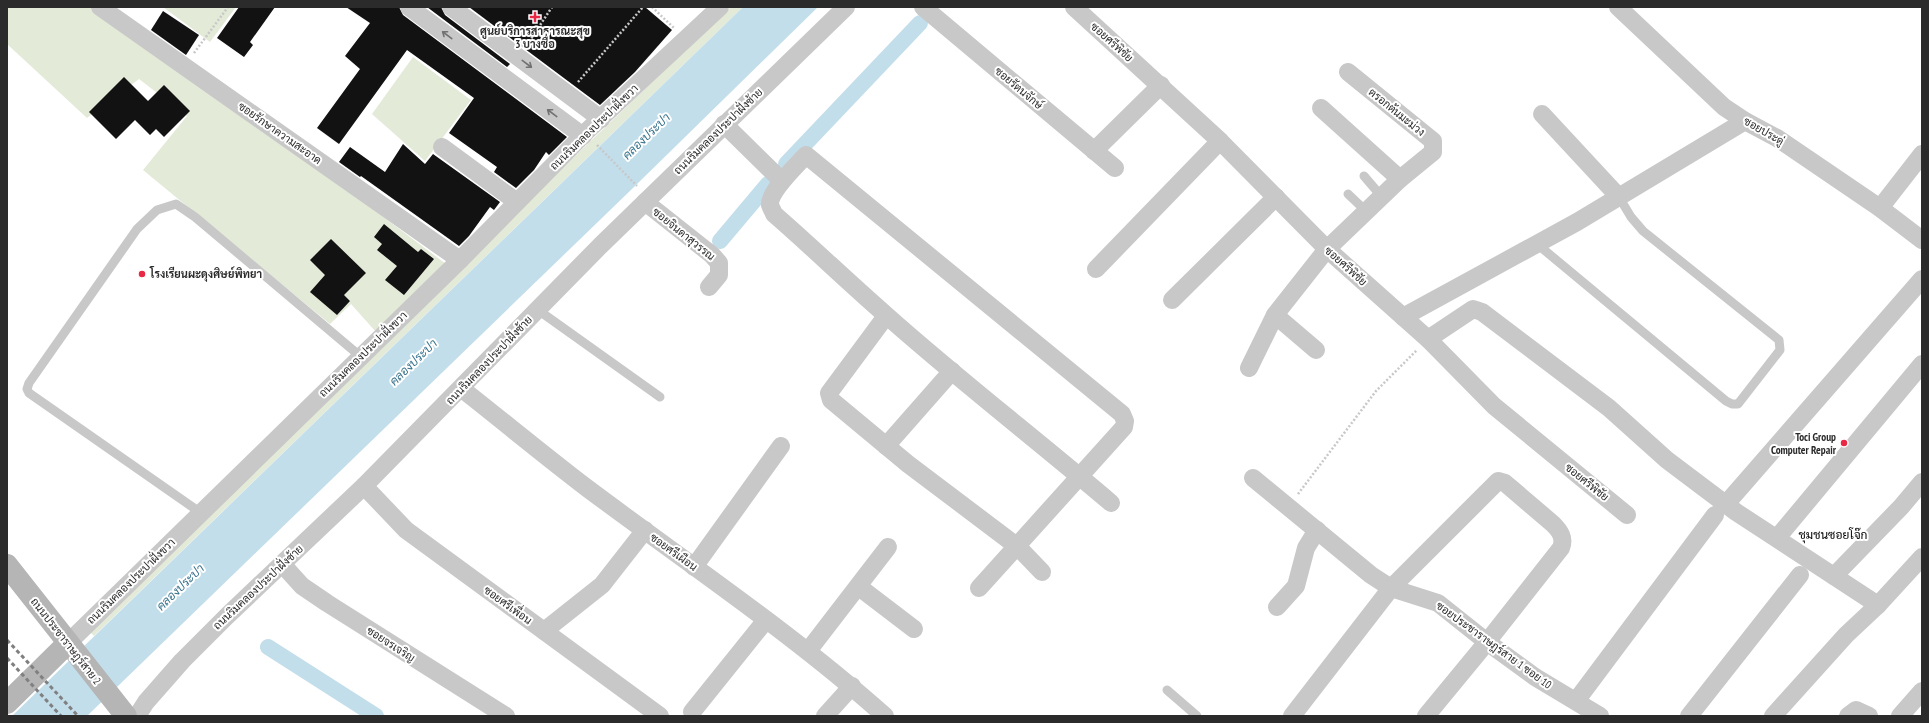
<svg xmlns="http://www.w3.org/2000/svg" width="1929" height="723" font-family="'PT Sans Narrow',Sarabun,sans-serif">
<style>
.green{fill:#e3ead8}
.water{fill:#c3deeb}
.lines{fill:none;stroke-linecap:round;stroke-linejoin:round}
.canal{stroke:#c3deeb;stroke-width:16}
.building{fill:#121212}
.path{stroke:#c8c8c8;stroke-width:2.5;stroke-dasharray:2 2;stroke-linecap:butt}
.lane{stroke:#c8c8c8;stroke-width:9}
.street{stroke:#c8c8c8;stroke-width:18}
.secondary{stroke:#b5b5b5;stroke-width:22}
.rail{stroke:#808080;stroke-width:3;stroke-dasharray:4 3;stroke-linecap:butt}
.oneway{stroke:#727272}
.poi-dot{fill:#e82845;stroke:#fff;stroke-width:1.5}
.labels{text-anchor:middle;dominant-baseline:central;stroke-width:4;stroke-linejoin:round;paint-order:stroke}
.poi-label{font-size:11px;font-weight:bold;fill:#2b2b2b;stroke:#fff}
.street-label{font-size:11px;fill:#2b2b2b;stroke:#fff}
.water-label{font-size:12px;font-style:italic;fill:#39748e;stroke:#fff}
.neighbourhood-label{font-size:12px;fill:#000;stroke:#fff}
</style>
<rect width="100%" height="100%" fill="#fff"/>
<g class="green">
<path d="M7,7h86l237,170 116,87 -70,68 -25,-28 -21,20 -187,-154 44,-54 -48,-37 -52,39 -80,-74z"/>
<path d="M163,7h73l-26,35z"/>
<path d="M731,7h12l-649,629 -5,-5 422,-414z"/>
<path d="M413,57l58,43 -46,61 -53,-47z"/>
</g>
<path class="water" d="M743,7h75l-184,180 -547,529h-75z"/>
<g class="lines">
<g class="canal">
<path d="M786,164l134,-141"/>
<path d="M720,241l48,-57"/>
<path d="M268,647l108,69"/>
</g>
</g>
<g class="building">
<path d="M239,7h36l-25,35 3,3 -9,12 -27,-19z"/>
<path d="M346,7h53l4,8 164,122 -18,18 -3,-3 -12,18 -18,18 -22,-16 3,-5 -48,-34 25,-35 -67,-48 -68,94 -22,-16 43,-59 -15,-13 25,-33z"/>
<path d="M427,7h14l4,8 65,49 -3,3z"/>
<path d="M469,7h176l27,23 -37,42 -35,33z"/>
<path d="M163,11l36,24 -13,20 -35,-25z"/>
<path d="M124,77l24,24 16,-16 26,26 -26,26 -8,-8 -6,6 -15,-15 -19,19 -27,-27z"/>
<path d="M403,144l22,20 8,-10 67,48 -6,8 -4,-3 -21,29 -10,10 -98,-70 -1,1 -21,-15 11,-15 35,25z"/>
<path d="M384,224l34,28 3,-3 13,10 -30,36 -19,-15 12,-14 -20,-16 5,-6 -8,-7z"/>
<path d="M331,239l35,34 -22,22 6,6 -13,14 -27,-23 15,-17 -15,-15z"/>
</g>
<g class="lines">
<g class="path">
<path d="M652,7l22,21"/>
<path d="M527,45l25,-38"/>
<path d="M194,53l34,-46"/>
<path d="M578,82l65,-75"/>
<path d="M597,145l40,41"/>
<path d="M1298,494l78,-103 41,-41"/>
</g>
<g class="lane">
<path d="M1364,176l18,21"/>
<path d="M1348,194l19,18"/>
<path d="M1537,244l189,157 6,3h6l42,-54 -1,-10 -136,-109 -12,-14 -12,-20"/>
<path d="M538,310l122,87"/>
<path d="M201,513l-172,-120 -2,-4 2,-6 108,-154 20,-19 19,-6 19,13 165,139"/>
<path d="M1167,690l30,26"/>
</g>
<g class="street">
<path d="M100,7l360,253"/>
<path d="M409,7l174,129"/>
<path d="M451,7l150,112"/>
<path d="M923,7l192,161"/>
<path d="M1074,7l146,134 107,108 101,90 66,67 133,109"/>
<path d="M1618,7l106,100 21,14 32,17 103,70 42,32"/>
<path d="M1321,108l79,71"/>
<path d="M1542,114l77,83"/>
<path d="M724,124l58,57"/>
<path d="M442,147l75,55"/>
<path d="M1094,151l67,-66"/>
<path d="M645,202l67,53 7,8v12l-10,12"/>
<path d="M1880,208l42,-54"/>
<path d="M1096,269l124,-128"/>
<path d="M1172,300l104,-103"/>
<path d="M1275,315l41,35"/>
<path d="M886,316l-57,77 2,7 77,64 110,83 24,25"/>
<path d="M1403,317l174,-95 168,-101"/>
<path d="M1428,339l45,-30 9,3 127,96 58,52 69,52 142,93"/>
<path d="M1249,368l26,-53 52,-66 73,-70 33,-27v-11l-85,-69"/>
<path d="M462,389c42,33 83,67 125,99 100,75 205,145 298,228"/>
<path d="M886,446l66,-75"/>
<path d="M1253,478l118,97 20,13 47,15 49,39 48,35 65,39"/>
<path d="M364,486l42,44 254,186"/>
<path d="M1726,504l196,-225"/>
<path d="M1777,538l145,-174"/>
<path d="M283,565l19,21 25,17 179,113"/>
<path d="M694,567l87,-121"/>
<path d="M1834,576l67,-69 21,-25"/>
<path d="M859,587l55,42"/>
<path d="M979,588l145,-161 1,-6 -3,-7 -316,-259c-9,10 -37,36 -36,50 1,3 3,6 4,9 38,33 74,68 112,101 73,65 151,125 225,188"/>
<path d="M1277,607l19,-21 10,-38 11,-18"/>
<path d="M544,631l58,-46 43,-55"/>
<path d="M68,643l392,-383 127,-129 133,-124"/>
<path d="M808,651l80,-104"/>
<path d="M1576,701l139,-186"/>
<path d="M692,712l74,-92"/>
<path d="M137,716l9,-14 36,-41 45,-45 137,-130 236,-240 246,-239"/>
<path d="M825,716l27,-30"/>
<path d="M1292,716l99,-128 107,-107 7,2 48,41c7,7 12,14 8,24l-74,94 -61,74"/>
<path d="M1689,716l111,-141"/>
<path d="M1773,716l73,-81 32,-30 44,-48"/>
<path d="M1848,716l8,-6 13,6"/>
<path d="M1900,716l22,-25"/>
</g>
<g class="secondary">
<path d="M7,565l119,151"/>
<path d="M7,703l61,-60"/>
</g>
<g class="rail">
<path d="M7,640l71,76"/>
<path d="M7,658l54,58"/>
</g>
</g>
<defs><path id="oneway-shaft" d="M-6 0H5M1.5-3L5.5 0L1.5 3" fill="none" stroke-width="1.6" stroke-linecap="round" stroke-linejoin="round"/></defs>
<g class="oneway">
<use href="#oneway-shaft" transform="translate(447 35) rotate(-143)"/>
<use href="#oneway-shaft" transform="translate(527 64) rotate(37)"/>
<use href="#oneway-shaft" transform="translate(552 113) rotate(-143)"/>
</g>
<g class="poi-dot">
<path d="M533 11h4v4h4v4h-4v4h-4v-4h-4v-4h4z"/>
<circle cx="142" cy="274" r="4"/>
<circle cx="1844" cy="443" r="4"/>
</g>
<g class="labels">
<g class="poi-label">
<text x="535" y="31">ศูนย์บริการสาธารณะสุข<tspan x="535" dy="13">3 บางซื่อ</tspan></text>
<text x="150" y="274" text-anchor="start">โรงเรียนผะดุงศิษย์พิทยา</text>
<text x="1836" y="437" text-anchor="end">Toci Group<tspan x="1836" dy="13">Computer Repair</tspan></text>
</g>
<g class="street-label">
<text transform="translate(1112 42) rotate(42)">ซอยศรีพิชัย</text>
<text transform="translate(1019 88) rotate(40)">ซอยรัตนจักษ์</text>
<text transform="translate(1397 112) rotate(39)">ตรอกต้นมะม่วง</text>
<text transform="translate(594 127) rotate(-44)">ถนนริมคลองประปาฝั่งขวา</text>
<text transform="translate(718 131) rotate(-44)">ถนนริมคลองประปาฝั่งซ้าย</text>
<text transform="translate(1764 131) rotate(30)">ซอยประดู่</text>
<text transform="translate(280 133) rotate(35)">ซอยรักษาความสะอาด</text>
<text transform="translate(684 234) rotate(39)">ซอยจินดาสุวรรณ</text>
<text transform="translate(1346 266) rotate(42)">ซอยศรีพิชัย</text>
<text transform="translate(363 354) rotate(-44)">ถนนริมคลองประปาฝั่งขวา</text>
<text transform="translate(489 360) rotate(-46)">ถนนริมคลองประปาฝั่งซ้าย</text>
<text transform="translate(1587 482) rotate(39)">ซอยศรีพิชัย</text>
<text transform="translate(674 552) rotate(36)">ซอยศรีเผือน</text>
<text transform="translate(131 581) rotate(-44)">ถนนริมคลองประปาฝั่งขวา</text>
<text transform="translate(258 587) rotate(-43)">ถนนริมคลองประปาฝั่งซ้าย</text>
<text transform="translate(508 605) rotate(36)">ซอยศรีเพื่อน</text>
<text transform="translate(66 641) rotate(52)">ถนนประชาราษฎร์สาย 2</text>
<text transform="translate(391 644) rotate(33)">ซอยจรเจริญ</text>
<text transform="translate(1494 645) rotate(36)">ซอยประชาราษฎร์สาย 1 ซอย 10</text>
</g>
<g class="water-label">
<text transform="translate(646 136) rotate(-44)">คลองประปา</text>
<text transform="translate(413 362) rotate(-44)">คลองประปา</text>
<text transform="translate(180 587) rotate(-44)">คลองประปา</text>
</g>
<g class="neighbourhood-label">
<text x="1833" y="534">ชุมชนซอยโจ๊ก</text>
</g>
</g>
<rect width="1929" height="723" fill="none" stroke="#2b2b2b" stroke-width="16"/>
</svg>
